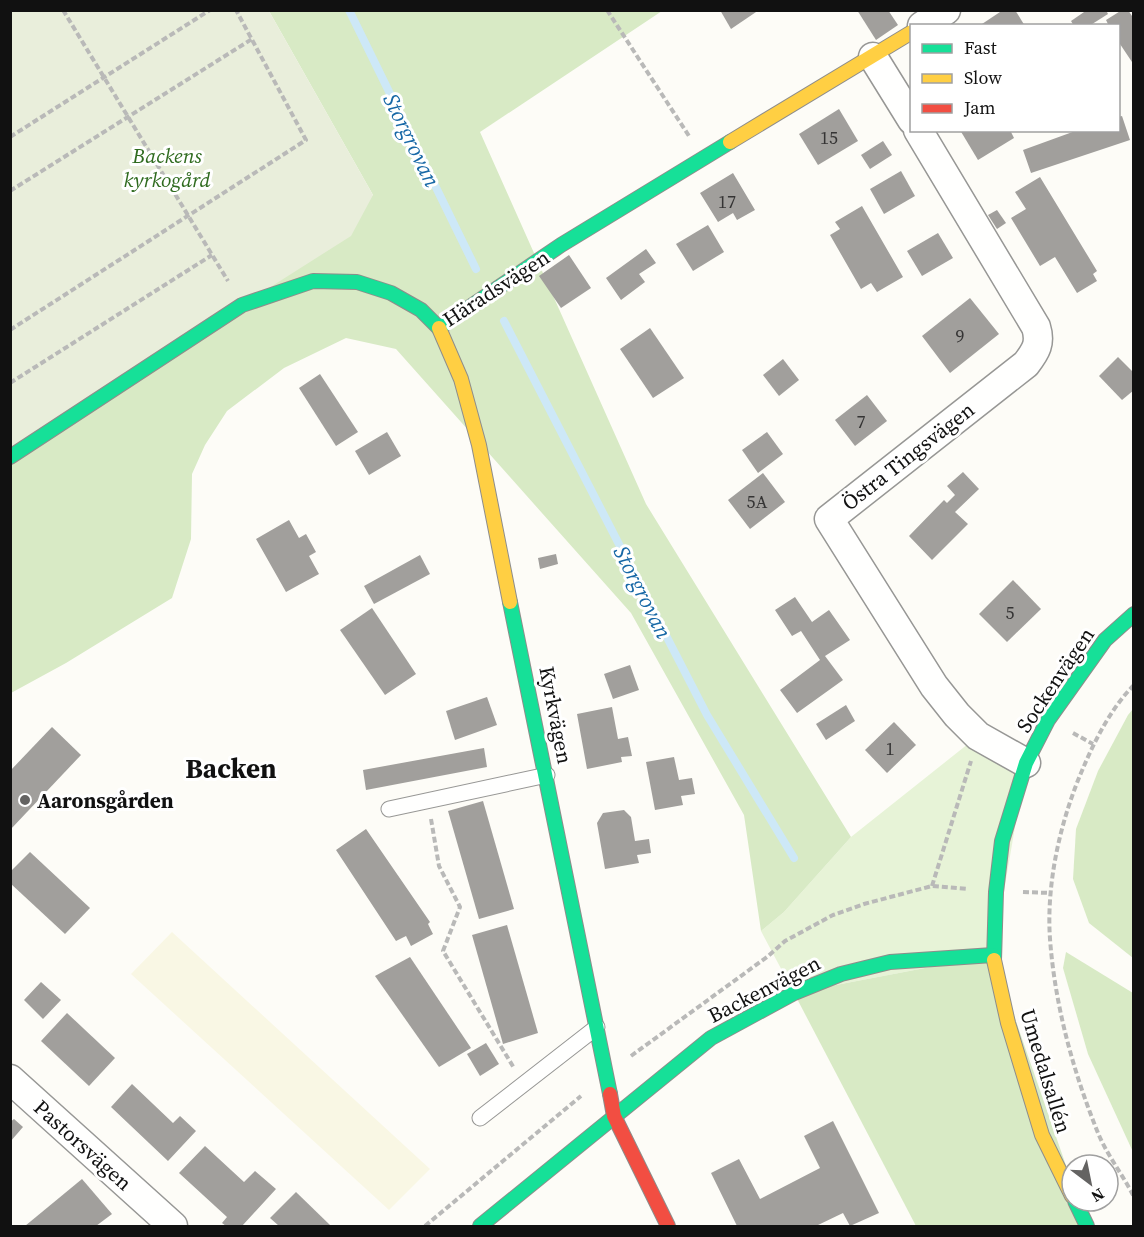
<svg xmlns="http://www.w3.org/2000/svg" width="1144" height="1237" font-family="'Source Serif 4',serif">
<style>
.farmland{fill:#f9f7e4}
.green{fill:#e7f3d7}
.forest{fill:#d8eac5}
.cemetery{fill:#e9eedb}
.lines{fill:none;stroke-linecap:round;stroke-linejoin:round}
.stream{stroke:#cde8f7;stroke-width:8}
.building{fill:#a19f9c}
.lane-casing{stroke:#979795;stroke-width:17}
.street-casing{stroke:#979795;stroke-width:31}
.fast-casing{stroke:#8e8d8b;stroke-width:16}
.slow-casing{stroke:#8e8d8b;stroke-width:16}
.jam-casing{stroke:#8e8d8b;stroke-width:16}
.path{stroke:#b9b9b8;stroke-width:4;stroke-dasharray:6 3;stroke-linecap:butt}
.lane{stroke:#fffffe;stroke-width:15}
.street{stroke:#fffffe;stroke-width:28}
.fast{stroke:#16e098;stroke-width:14}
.slow{stroke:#ffcf43;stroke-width:14}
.jam{stroke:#f24e42;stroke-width:14}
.poi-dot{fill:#646362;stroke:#fff;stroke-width:2}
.labels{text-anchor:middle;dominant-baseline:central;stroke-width:6;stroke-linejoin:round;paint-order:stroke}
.number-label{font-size:18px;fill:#353434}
.park-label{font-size:21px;font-style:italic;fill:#2f6b1f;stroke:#fff}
.street-label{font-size:21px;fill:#111;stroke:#fff}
.poi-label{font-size:21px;font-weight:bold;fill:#111;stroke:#fff;text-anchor:start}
.water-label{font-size:22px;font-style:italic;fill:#1768a6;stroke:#fff}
.district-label{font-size:27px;font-weight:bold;fill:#111;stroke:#fff}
</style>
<rect width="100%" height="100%" fill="#fdfcf7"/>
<path class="farmland" d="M172,932l258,237 -41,41 -258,-236z"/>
<path class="green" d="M978,736l48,27 -33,192 -199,38 -33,-62 23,-19 67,-75z"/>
<g class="forest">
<path d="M269,11h393l-182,121 166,372 205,333 -67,75 -23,19 -17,-116 -113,-202 -235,-264 -50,-11 -62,30 -57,43 -22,34 -13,29 -1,65 -19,59 -106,65 -55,30v-236l362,-262z"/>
<path d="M1133,709l1,247 -1,2 -44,-35 -16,-44 3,-50 22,-58 30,-56z"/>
<path d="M1066,952l67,41v159l-45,-98 -25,-86z"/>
<path d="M993,955l94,271h-171l-122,-233z"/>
</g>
<path class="cemetery" d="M11,11h258l104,184 -22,41 -109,69 -231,152z"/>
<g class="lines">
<g class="stream">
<path d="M349,10l127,259"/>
<path d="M504,321l203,394 87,143"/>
</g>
</g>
<g class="building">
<path d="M720,10h39l-28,19z"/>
<path d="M857,10h31l10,15 -22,15z"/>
<path d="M1003,10h12l10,16h-42l-1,-2z"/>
<path d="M1087,10h19l2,4 -19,12h-15l-3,-5z"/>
<path d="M1122,10h6l6,9v46l-16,-24v-15h-9l-3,-6z"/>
<path d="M839,109l19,32 -40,24 -19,-31z"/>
<path d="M1122,116l8,24 -99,33 -8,-23 55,-20h40v-13z"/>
<path d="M960,130h50l4,8 -36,22z"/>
<path d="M883,141l9,14 -22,14 -9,-14z"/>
<path d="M901,171l14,25 -31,18 -14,-25z"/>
<path d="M733,173l22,37 -18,10 -4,-7 -15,9 -18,-29z"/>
<path d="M1040,177l57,94 -4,3 4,7 -20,12 -22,-36 -15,9 -29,-48 15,-9 -11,-17z"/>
<path d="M862,206l41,71 -26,15 -6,-9 -10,6 -31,-54 10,-6 -5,-7z"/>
<path d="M997,210l9,13 -9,6 -9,-14z"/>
<path d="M708,225l16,27 -31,19 -17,-27z"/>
<path d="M938,233l15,25 -31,18 -15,-25z"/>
<path d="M646,249l10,14 -17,11 6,8 -24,18 -15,-22z"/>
<path d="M569,255l22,33 -30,20 -22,-32z"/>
<path d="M970,298l29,36 -49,39 -28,-37z"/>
<path d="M650,328l34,50 -31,20 -33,-49z"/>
<path d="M1118,357l16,16v17l-12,10 -23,-24z"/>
<path d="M783,359l16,21 -20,16 -16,-21z"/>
<path d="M320,374l38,58 -22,14 -37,-58z"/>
<path d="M867,395l20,26 -32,25 -20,-26z"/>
<path d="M387,432l14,24 -32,19 -14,-24z"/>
<path d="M767,432l16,22 -25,19 -16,-23z"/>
<path d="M963,472l16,17 -24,23 13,12 -36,36 -23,-24 35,-36 3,3 8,-8 -8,-9z"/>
<path d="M763,473l22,29 -35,27 -22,-29z"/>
<path d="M289,520l10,18 7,-4 10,18 -7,4 10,18 -33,18 -30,-53z"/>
<path d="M556,554l2,10 -18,5 -2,-11z"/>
<path d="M420,555l10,19 -56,30 -10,-18z"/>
<path d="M1013,580l28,29 -34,33 -28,-28z"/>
<path d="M795,597l17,25 17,-12 21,30 -25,16 18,24 -46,33 -17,-23 40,-30 -19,-29 -9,5 -17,-26z"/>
<path d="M372,608l44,66 -31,21 -45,-65z"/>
<path d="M630,665l9,25 -26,9 -9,-25z"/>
<path d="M487,697l10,28 -42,15 -9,-29z"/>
<path d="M846,705l9,16 -29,19 -10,-16z"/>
<path d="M612,707l6,32 10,-2 4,19 -11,1 1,5 -35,7 -10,-55z"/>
<path d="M894,722l22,23 -29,28 -22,-23z"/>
<path d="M52,727l29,28 -71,75v-59z"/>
<path d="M484,748l3,19 -121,23 -3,-20z"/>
<path d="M674,757l5,23 13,-2 3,16 -14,2 2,9 -28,5 -9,-48z"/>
<path d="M483,801l31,108 -35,10 -31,-108z"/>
<path d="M624,810l7,7 4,24 14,-2 2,14 -14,2 2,8 -34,6 -8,-46 6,-10z"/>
<path d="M366,829l64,93 -2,2 5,10 -22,12 -5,-10 -10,5 -60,-91z"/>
<path d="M30,852l60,56 -25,26 -55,-51v-11z"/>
<path d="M507,925l31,108 -35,11 -31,-109z"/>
<path d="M410,957l61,91 -32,19 -64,-91z"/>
<path d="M41,982l20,18 -18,19 -19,-19z"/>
<path d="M67,1013l48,45 -26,28 -48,-45z"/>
<path d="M486,1043l13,21 -19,12 -13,-22z"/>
<path d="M132,1084l41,39 7,-7 16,15 -28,30 -57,-54z"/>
<path d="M14,1119l9,8 -13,15v-20z"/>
<path d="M833,1121l46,92 -29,13 -7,-13 -27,13h-79l-26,-53 28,-14 21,40 60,-31 -16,-32z"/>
<path d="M205,1146l39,36 11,-11 21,18 -34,37h-16l-4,-3 5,-6 -48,-44z"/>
<path d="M82,1179l30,35 -16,12h-71z"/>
<path d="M296,1192l35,34h-52l-9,-8z"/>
</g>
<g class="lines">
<defs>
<g id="lane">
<path d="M389,809l158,-34"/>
<path d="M480,1118l117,-91"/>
</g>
<g id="street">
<path d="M922,26l24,-16"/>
<path d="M873,57l39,63"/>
<path d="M918,130l118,197c5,16 0,24 -10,37l-197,155 105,167 23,29 21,21 48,27"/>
<path d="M10,1079l163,147"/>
</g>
<g id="fast">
<path d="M10,457l232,-152 71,-24 44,1 34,11 30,17 18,18 122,-83 169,-103"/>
<path d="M510,602l100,492"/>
<path d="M994,960l2,-68 6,-51 24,-78 22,-43 57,-80 29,-26"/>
<path d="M1075,1201l12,25"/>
<path d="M480,1226l231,-188 83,-45 47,-19 49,-12 103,-7"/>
</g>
<g id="slow">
<path d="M730,142l182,-110"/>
<path d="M439,328l22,51 18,66 31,157"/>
<path d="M994,960l14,63 34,112 30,61"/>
</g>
<path id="jam" d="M610,1094l4,22 54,110"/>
</defs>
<use href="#lane" class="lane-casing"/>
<use href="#street" class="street-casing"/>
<use href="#fast" class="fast-casing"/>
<use href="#slow" class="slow-casing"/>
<use href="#jam" class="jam-casing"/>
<g class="path">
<path d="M63,10l165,271"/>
<path d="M607,10l82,126"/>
<path d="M10,137l200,-127"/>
<path d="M10,191l242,-152"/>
<path d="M10,330l296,-190 -70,-130"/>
<path d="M10,383l202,-128"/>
<path d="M1134,685c-22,22 -38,53 -50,81 -23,52 -38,116 -34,173 5,67 23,132 48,194 9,22 25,42 36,64"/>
<path d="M1073,733l20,11"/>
<path d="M431,819l8,47 21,41 -17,44 71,117"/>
<path d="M932,886l39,-125"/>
<path d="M1023,892l28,1"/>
<path d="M631,1056l136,-99 18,-16 48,-26 31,-11 68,-18 36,3"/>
<path d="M425,1226l156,-130"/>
</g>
<use href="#lane" class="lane"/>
<use href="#street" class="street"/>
<use href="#fast" class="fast"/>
<use href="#slow" class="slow"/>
<use href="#jam" class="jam"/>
</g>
<circle class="poi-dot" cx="25" cy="800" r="6"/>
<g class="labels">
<g class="number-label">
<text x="829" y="137">15</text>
<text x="727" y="201">17</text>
<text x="960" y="335">9</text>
<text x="861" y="421">7</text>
<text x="757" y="501">5A</text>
<text x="1010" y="612">5</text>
<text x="890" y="748">1</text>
</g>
<g class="park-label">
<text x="167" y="155">Backens<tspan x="167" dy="24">kyrkogård</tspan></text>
</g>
<g class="street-label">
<text transform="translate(496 288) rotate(-33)">Häradsvägen</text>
<text transform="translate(908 456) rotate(-38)">Östra Tingsvägen</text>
<text transform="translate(1055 680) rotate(-56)">Sockenvägen</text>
<text transform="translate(556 715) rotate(79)">Kyrkvägen</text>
<text transform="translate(764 989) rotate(-27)">Backenvägen</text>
<text transform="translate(1046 1071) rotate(73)">Umedalsallén</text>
<text transform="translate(83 1145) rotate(42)">Pastorsvägen</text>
</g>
<g class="poi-label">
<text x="37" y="800">Aaronsgården</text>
</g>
<g class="water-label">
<text transform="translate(412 140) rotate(64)">Storgrovan</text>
<text transform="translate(643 592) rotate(63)">Storgrovan</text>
</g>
<g class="district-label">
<text x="231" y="768">Backen</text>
</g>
</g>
<rect width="1144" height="1237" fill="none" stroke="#111111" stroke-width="24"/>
<rect x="910" y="24" width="210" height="108" fill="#ffffff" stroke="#a0a0a0" stroke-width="1.5"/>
<rect x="922" y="44" width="30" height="9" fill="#16e098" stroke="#a0a0a0" stroke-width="1.5"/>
<text x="964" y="54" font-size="18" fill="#111111">Fast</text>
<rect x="922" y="74" width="30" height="9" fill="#ffcf43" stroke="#a0a0a0" stroke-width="1.5"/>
<text x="964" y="84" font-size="18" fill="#111111">Slow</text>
<rect x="922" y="104" width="30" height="9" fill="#f24e42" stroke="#a0a0a0" stroke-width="1.5"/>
<text x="964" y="114" font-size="18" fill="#111111">Jam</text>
<g transform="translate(1090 1183) rotate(148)"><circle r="28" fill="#ffffff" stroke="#a0a0a0" stroke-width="1.5"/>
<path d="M0-4.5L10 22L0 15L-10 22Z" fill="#646362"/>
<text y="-9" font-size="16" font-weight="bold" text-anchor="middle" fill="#111111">N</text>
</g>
</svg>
